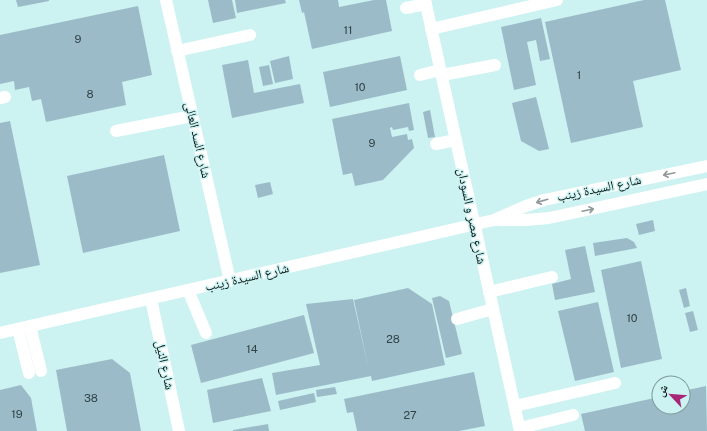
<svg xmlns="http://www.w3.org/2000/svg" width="707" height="431" font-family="'Public Sans','Noto Naskh Arabic',sans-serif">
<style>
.building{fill:#9cbbc9}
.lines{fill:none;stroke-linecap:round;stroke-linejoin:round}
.minor{stroke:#fff;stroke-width:12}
.oneway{stroke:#919898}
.labels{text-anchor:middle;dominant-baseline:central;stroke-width:3;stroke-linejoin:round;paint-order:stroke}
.number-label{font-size:11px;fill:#2f4245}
.street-label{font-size:13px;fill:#0b1919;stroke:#ccf2f1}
</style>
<rect width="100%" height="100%" fill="#ccf2f1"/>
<g class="building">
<path d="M16,0h33v1l-31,6z"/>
<path d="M208,0h24l4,18 -23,5z"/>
<path d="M235,0h50l1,3 -49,10z"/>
<path d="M299,0h39l1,7 35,-7h12l6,31 -80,18 -8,-37 -2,1z"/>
<path d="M644,0h21l16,70 -48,11 10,46 -72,16 -26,-121z"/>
<path d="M138,6l14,69 -30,7 4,23 -80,17 -5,-23 -9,2 -3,-14 -14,3 -1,-9 -14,3v-49z"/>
<path d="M541,18l9,41 -10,2 -4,-21 -9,2 9,43 -22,5 -13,-63z"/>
<path d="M289,56l4,23 -18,4 -5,-22z"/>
<path d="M400,56l7,34 -77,17 -7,-35z"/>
<path d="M248,60l6,33 46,-9 4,19 -72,15 -10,-53z"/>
<path d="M269,65l4,19 -10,2 -4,-19z"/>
<path d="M536,97l13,52 -10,2 -18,-10 -9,-38z"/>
<path d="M409,103l5,27 -5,1 -1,-4 -15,3 -1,-3 -2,1 2,9 15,-3 1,6 4,-1 2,9 -31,32 -28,6 -3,-13 -9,2 -11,-56z"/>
<path d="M430,110l5,27 -7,1 -5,-26z"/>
<path d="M10,121l30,144 -40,8v-150z"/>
<path d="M164,155l16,76 -97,22 -16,-77z"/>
<path d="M270,182l3,12 -15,4 -3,-13z"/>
<path d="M653,220l2,11 -16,4 -3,-11z"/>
<path d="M627,238l7,4 3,6 -42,8 -2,-13z"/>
<path d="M585,246l10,46 -40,8 -3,-16 19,-5 -6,-29z"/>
<path d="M641,261l21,98 -41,9 -20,-98z"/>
<path d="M408,288l24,16 13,61 -73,16 -1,-5 -95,19 -4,-22 48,-8 -14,-61 47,-5 16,72 -15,-71z"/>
<path d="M686,288l4,18 -6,2 -5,-18z"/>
<path d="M440,296l9,5 13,53 -16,4 -14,-60z"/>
<path d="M598,302l16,70 -39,9 -17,-70z"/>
<path d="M693,311l5,19 -8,2 -5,-19z"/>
<path d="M304,315l10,38 -113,30 -10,-38z"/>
<path d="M112,359l18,14 11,58h-74l-11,-61z"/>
<path d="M474,372l11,54 -26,5h-102l-4,-19 -6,1 -3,-14z"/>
<path d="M262,378l9,33 -58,12 -6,-33z"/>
<path d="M21,385l10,13 6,33h-37v-41z"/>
<path d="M706,386l1,45h-122l-4,-17 78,-17v10h24v-16z"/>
<path d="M335,387l2,7 -20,3 -1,-7z"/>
<path d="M314,393l2,9 -36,8 -2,-9z"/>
<path d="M268,424l1,7h-36v-1z"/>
</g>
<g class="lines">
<g class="minor">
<path d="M166,0l64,281"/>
<path d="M425,0l95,431"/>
<path d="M406,8l20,-4"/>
<path d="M431,29l126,-29"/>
<path d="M177,51l73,-16"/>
<path d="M420,75l20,-5"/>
<path d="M442,75l53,-10"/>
<path d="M0,98l5,-1"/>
<path d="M116,131l76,-15"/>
<path d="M436,144l20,-4"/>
<path d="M499,220h27l23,-2 158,-34"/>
<path d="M188,290l18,43"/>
<path d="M489,292l63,-15"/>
<path d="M151,299l28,132"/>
<path d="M457,319l36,-10"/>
<path d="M30,326l11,45"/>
<path d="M18,329l11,44"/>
<path d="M0,333l494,-113 32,-14 18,-6 163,-34"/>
<path d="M515,406l100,-23"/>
<path d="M520,428l53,-13"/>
</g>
</g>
<defs><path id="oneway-shaft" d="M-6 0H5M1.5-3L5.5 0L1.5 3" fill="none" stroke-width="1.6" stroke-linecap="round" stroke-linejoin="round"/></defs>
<g class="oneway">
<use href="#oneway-shaft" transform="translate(669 174) rotate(168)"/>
<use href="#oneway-shaft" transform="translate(542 201) rotate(164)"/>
<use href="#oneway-shaft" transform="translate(588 210) rotate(-12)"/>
</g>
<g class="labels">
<g class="number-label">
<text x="348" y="30">11</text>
<text x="78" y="39">9</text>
<text x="579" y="75">1</text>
<text x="360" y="87">10</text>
<text x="90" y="94">8</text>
<text x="372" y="143">9</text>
<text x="632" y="318">10</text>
<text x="393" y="339">28</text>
<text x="252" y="349">14</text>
<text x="91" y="398">38</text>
<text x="17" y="414">19</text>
<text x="410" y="415">27</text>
</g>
<g class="street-label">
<text transform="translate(198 140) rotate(77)">شارع السد العالى</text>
<text transform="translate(599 188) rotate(-12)">شارع السيدة زينب</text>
<text transform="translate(472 216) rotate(78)">شارع مصر و السودان</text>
<text transform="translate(247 277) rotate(-13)">شارع السيدة زينب</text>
<text transform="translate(165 365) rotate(78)">شارع النيل</text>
</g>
</g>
<g transform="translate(671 395) rotate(296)"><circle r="19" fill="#ccf2f1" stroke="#7f9b9b"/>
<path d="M0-3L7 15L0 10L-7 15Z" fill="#a72776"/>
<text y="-6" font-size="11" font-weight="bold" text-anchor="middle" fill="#0b1919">ش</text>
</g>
</svg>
